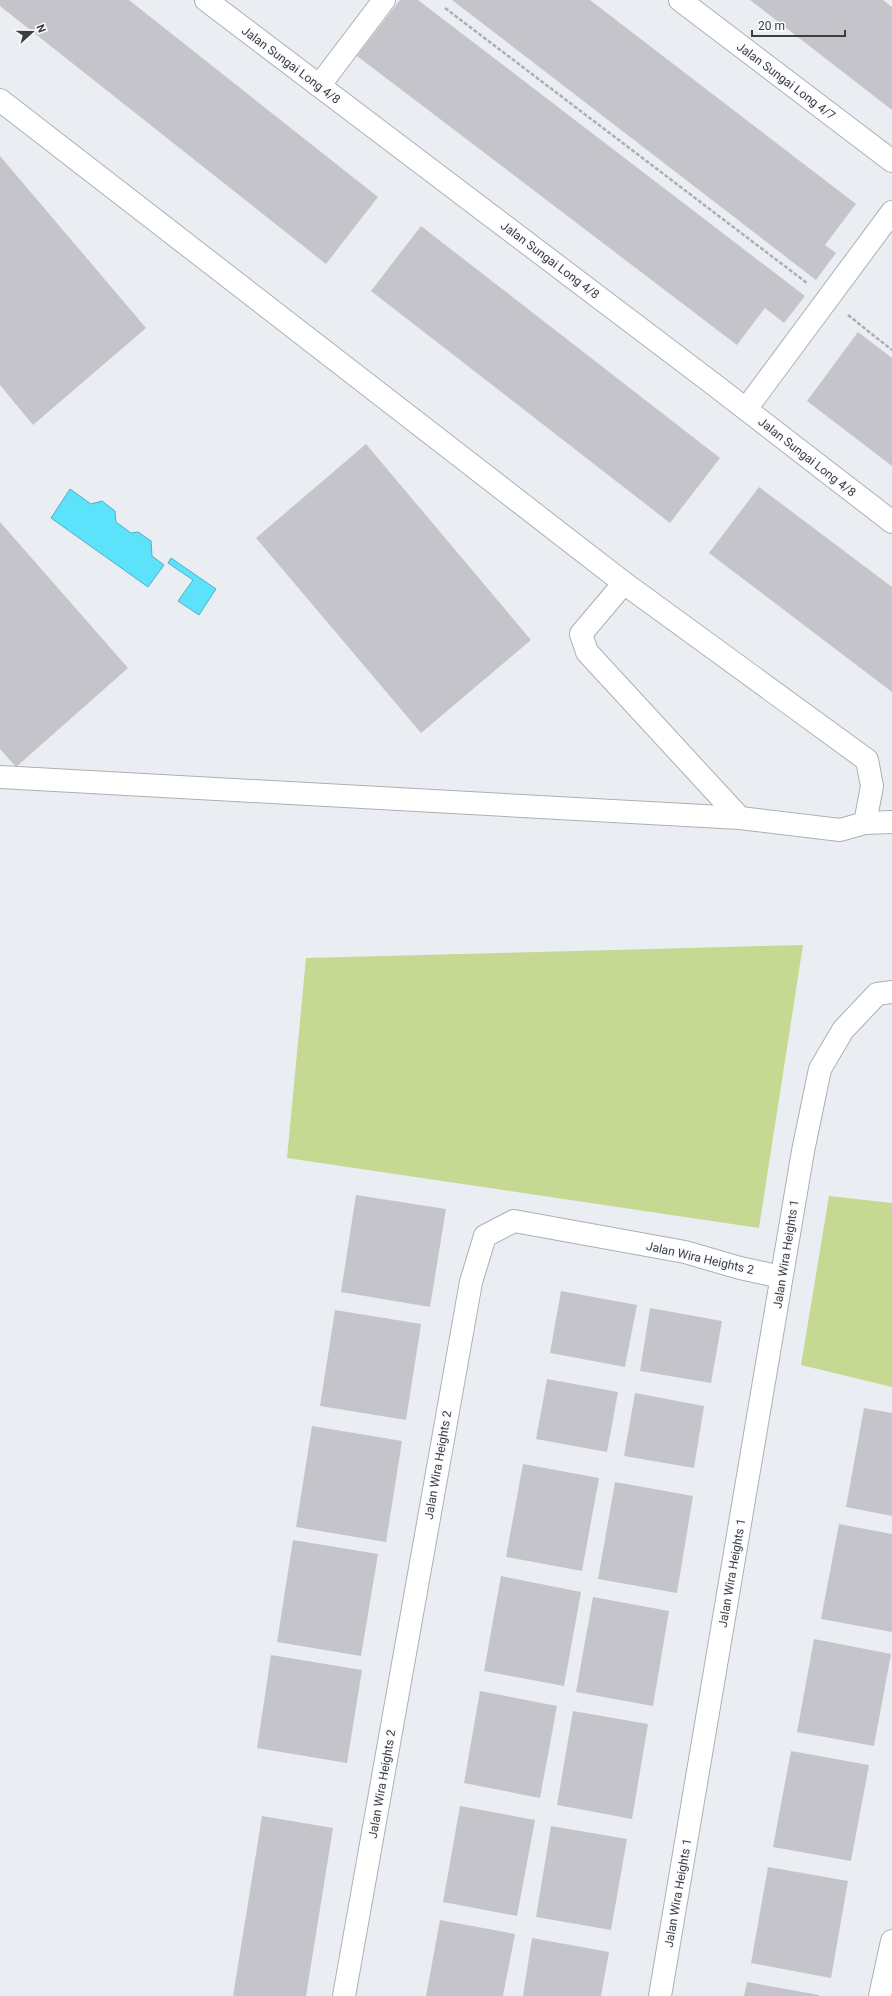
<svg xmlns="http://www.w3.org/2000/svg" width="892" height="1996" font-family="Roboto,sans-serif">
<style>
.green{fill:#c6d992}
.water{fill:#5ce2fb;stroke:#52b0c3}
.building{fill:#c5c4ca}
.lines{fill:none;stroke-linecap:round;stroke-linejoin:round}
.minor-casing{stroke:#acb0b4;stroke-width:24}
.path{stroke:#abaeb2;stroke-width:2.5;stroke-dasharray:4 2;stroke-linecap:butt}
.minor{stroke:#fff;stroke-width:22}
.labels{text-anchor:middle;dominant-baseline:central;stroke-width:3;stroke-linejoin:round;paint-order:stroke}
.street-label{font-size:12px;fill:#3b3d3f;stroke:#f9fbfe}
</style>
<rect width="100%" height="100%" fill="#eaeef3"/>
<g class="green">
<path d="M803,945l-44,283 -472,-70 19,-200z"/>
<path d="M829,1196l63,7v184l-91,-22z"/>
</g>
<g class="water">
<path d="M70,489l21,15 11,-3 13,10 1,11 15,11 7,-1 13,9 1,15 12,9 -16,22 -97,-69z"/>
<path d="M171,558l45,31 -17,26 -21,-14 15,-21 -25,-17z"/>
</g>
<g class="building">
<path d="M0,0h129l249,197 -52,67 -326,-258z"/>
<path d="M400,0h18l387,296 -21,27 -19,-15 -28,37 -380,-289z"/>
<path d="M452,0h138l266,204 -31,41 11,8 -20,27z"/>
<path d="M750,0h133l9,7v103z"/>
<path d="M0,156l146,172 -113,97 -33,-40z"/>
<path d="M421,226l299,232 -50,65 -299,-232z"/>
<path d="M858,332l34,26v108l-85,-65z"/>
<path d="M366,444l165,196 -110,93 -165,-195z"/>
<path d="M759,487l133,100v105l-183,-139z"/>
<path d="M0,522l128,146 -112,99 -16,-18z"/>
<path d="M356,1195l90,14 -16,98 -89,-15z"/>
<path d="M561,1291l76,14 -12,62 -75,-14z"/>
<path d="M650,1308l72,13 -11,62 -71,-12z"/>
<path d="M335,1310l86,14 -15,96 -86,-14z"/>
<path d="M547,1379l71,13 -11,60 -71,-13z"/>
<path d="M635,1393l69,13 -10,62 -70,-12z"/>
<path d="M864,1408l28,5v103l-46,-9z"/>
<path d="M312,1426l90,15 -16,101 -90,-15z"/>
<path d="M523,1464l76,14 -17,93 -76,-14z"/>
<path d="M615,1482l78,14 -16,97 -79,-14z"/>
<path d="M839,1524l53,10v98l-71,-13z"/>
<path d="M293,1540l85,14 -17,102 -84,-14z"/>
<path d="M501,1576l80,16 -17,94 -80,-15z"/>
<path d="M593,1597l76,14 -16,95 -77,-14z"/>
<path d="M814,1639l77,15 -17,92 -77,-14z"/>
<path d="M271,1655l91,15 -15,93 -90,-15z"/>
<path d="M480,1691l77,15 -17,92 -76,-15z"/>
<path d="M573,1711l75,13 -16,95 -75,-14z"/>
<path d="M791,1751l78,14 -18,96 -78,-14z"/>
<path d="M460,1806l75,14 -18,96 -74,-14z"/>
<path d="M262,1816l71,12 -27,168h-73z"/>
<path d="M551,1826l76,13 -16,91 -75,-13z"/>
<path d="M768,1867l80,14 -17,97 -80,-15z"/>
<path d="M440,1920l75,14 -12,62h-77z"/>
<path d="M532,1938l77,14 -8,44h-78z"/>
<path d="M747,1982l72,13v1h-75z"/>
</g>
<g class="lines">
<defs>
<g id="minor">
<path d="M206,0l506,383 180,139"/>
<path d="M680,0l212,161"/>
<path d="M319,86l65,-86"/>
<path d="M0,100l624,483 243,177 5,26 -7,37 -25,7 -100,-12 -740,-41"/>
<path d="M746,409l146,-197"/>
<path d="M624,583l-43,51 6,18 153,166"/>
<path d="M865,823l27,-1"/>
<path d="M344,1996l127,-714 14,-46 29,-15 171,31 55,16 41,9"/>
<path d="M660,1996l143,-845 17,-82 23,-39 34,-36 15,-2"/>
<path d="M880,1996l12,-55"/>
</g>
</defs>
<use href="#minor" class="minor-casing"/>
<g class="path">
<path d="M445,8l362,275"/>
<path d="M848,315l44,35"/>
</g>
<use href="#minor" class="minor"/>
</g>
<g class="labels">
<g class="street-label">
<text transform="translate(291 65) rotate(37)">Jalan Sungai Long 4/8</text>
<text transform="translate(786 81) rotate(37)">Jalan Sungai Long 4/7</text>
<text transform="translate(550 260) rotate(37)">Jalan Sungai Long 4/8</text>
<text transform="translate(807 457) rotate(38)">Jalan Sungai Long 4/8</text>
<text transform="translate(786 1254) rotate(-81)">Jalan Wira Heights 1</text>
<text transform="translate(700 1258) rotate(13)">Jalan Wira Heights 2</text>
<text transform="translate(438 1465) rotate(-80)">Jalan Wira Heights 2</text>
<text transform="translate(732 1573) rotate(-80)">Jalan Wira Heights 1</text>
<text transform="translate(382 1784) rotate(-80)">Jalan Wira Heights 2</text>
<text transform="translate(678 1893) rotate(-80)">Jalan Wira Heights 1</text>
</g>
</g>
<g transform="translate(32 32) rotate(69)" stroke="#f9fbfe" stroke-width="3" paint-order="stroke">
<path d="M0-3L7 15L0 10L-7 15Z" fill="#3b3d3f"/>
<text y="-6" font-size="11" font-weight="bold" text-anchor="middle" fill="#3b3d3f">N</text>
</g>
<path d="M752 30v6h93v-6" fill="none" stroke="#3b3d3f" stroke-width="2"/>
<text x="758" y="30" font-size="12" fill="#3b3d3f" stroke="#f9fbfe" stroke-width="3" paint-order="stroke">20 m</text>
</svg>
